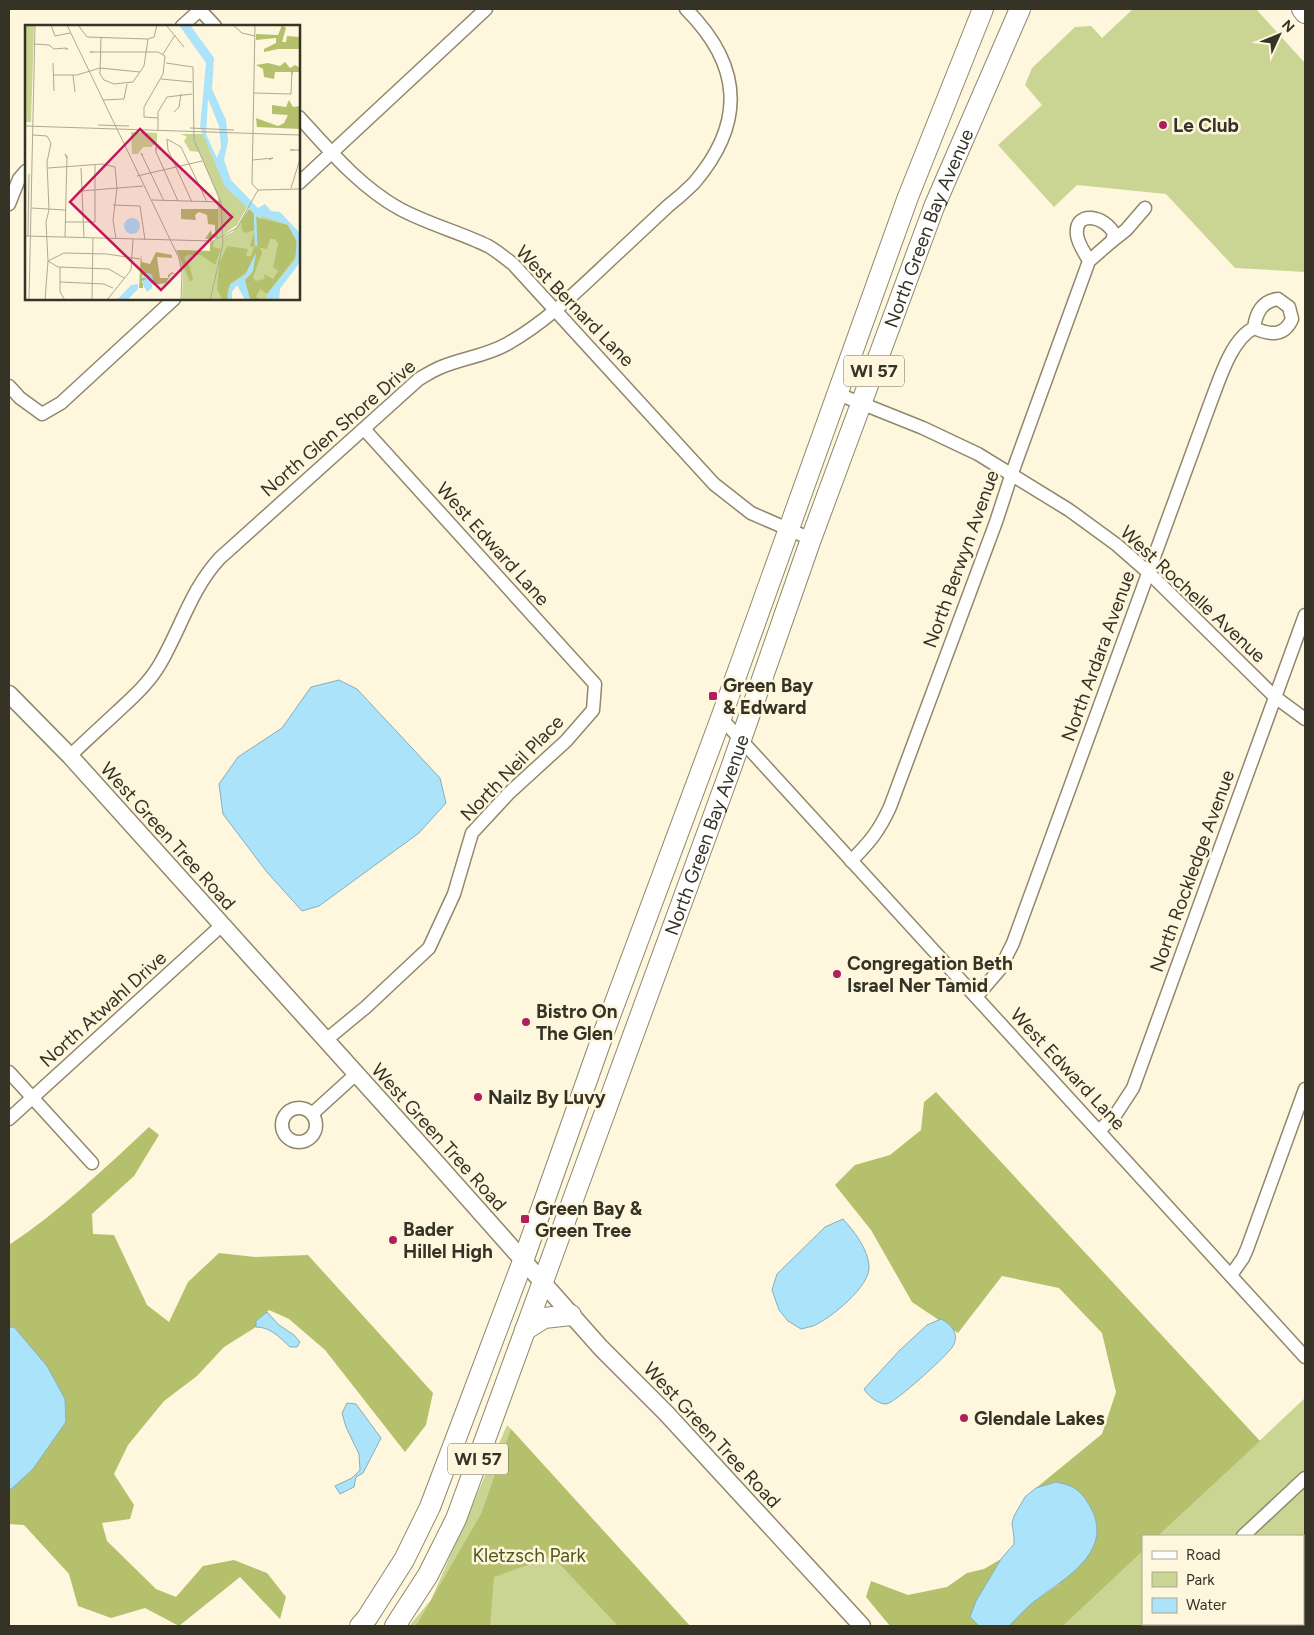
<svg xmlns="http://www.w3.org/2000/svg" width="1314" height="1635" font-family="Figtree,sans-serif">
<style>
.green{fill:#cad593}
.forest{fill:#b4c06c}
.water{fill:#aae3fa;stroke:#87aeba}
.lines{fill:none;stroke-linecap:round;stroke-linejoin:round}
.minor-casing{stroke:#90886c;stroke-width:15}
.tertiary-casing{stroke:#90886c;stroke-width:19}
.primary-casing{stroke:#90886c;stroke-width:22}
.minor{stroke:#fff;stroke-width:12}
.tertiary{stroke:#fff;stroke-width:16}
.primary{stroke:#fff;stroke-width:20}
.poi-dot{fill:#ad205c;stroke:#fef7de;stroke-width:2}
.labels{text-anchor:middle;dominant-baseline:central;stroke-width:5;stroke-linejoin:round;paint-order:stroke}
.shield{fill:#fef7de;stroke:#716d5d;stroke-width:1}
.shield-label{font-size:18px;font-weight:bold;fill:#353226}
.poi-label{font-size:19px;font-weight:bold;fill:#353226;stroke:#fef7de;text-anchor:start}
.street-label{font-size:19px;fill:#353226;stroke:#fef7de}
.park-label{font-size:19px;fill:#50581a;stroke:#fef7de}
.inset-river{fill:none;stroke:#aae3fa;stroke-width:2.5}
.inset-road{fill:none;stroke:#aea894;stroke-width:1}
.view{fill:#c2185b;fill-opacity:0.15;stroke:#c2185b;stroke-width:2.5}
.inset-edge{fill:none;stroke:#353226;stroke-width:2.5}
</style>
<rect width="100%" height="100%" fill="#fef7de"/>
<g class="green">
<path d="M1133,9h123l49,54v209l-70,-4 -69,-74 -89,-9 -23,22 -56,-62 44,-40 -17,-20 7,-17 43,-41 16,-1 11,12z"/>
<path d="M1305,1398v228h-242l80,-75v73h160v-88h-145z"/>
<path d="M507,1425l183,201h-281l22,-26z"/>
</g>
<g class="forest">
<path d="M936,1092l324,349 -102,95h-15v15l-80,75h-54l20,-21 30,-21 -3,-102 -20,6 66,-54 14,-42 -14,-59 -43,-45 -57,-12 -44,57 -46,-31 -41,-72 -36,-45 20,-20 35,-10 31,-25 3,-28z"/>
<path d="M149,1127l10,8 -25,41 -42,38 1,20 21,1 33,70 22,17 19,-40 31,-29 36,4 53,-2 125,138 -7,32 -21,27 -80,-102 -36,-31 -20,-9 -13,11v6l-32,20 -27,29 -33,25 -36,44 -14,29 20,31 -4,14 -28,4 5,18 49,48 20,8 27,-31 31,-6 33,13 19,24 -6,22 -40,-42 -61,49 -34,-18 -34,10 -33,-12 -9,-32 -45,-49 -15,-1v-33l24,-22 33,-47 -1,-23 -18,-33 -33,-39h-5v-82c51,-34 95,-76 140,-118z"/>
<path d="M511,1429l179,197h-72l-66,-70 -58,21 -4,49h-74l65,-112z"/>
<path d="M1001,1559l-25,42 -6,16 9,9h-89l-24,-29 5,-16 37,14 39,-8 20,-14 17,-4z"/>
</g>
<g class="water">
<path d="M339,680l18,9 83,89 6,25 -27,30 -100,73 -17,5 -36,-40 -43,-57 -4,-30 19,-27 44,-29 29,-41z"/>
<path d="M843,1219c11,12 25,30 26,47 2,20 -39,53 -56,60 -4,1 -8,2 -12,3l-13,-8 -9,-11 -7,-20 5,-16 48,-47z"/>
<path d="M267,1312l12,13 15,10 6,7 -3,5h-7c-10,-9 -19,-20 -34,-20v-6z"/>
<path d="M941,1319c10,5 19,15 12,27 -5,9 -59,58 -67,58 -8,0 -18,-8 -22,-15l36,-39 27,-25z"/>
<path d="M9,1327h5l33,39 18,33 1,23 -33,47 -24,22z"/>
<path d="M347,1403l9,1 25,34 -18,35 -7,4 -2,10 -14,7 -5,-8 17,-8 8,-8 -1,-16 -13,-27 -4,-14z"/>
<path d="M1056,1482c19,4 25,8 35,26 24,46 -30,72 -60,96 -8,7 -15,15 -22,22h-30l-9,-9 6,-16 25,-42 13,-15v-7l-2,-14 2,-7 11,-19 11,-9z"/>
</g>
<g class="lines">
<defs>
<g id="minor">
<path d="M200,10l15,16"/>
<path d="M182,26l19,-17"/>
<path d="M299,117c30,33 61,70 101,92 28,15 59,23 88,37 9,5 17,12 25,18l201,220 37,29 60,26"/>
<path d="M299,183l187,-174"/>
<path d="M9,204l10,-25 7,-8"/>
<path d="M1112,241l14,-11 19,-22"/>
<path d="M9,386l11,12 22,16 19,-11 113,-104"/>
<path d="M838,394l85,34 55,26 91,56 48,35 32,28 126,124 30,22"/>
<path d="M721,718l584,639"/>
<path d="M70,756c15,-15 31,-29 47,-44 16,-15 32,-29 43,-48 21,-36 31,-75 60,-106l199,-179c7,-4 13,-8 20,-11 23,-10 47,-12 68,-24 43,-24 78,-61 114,-94 16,-15 32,-30 47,-44 9,-7 18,-15 26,-23 52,-61 48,-118 -8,-174"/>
<path d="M851,861c19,-19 28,-30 39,-54l106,-285 16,-49 77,-212 23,-20 2,-7c-8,-18 -40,-25 -37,1 1,9 8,18 12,26"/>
<path d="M976,997l24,-28 13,-26 197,-539c9,-23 21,-65 44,-76 16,7 30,9 38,-9l-3,-12 -11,-8c-16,2 -22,14 -24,29"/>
<path d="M326,1040l40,-33 63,-59 25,-54 18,-61 37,-40 57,-52 27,-31 2,-26 -231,-255"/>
<path d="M9,1072l83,91"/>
<circle cx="299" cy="1125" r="17"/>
<path d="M312,1114l44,-40"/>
<path d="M9,1119l213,-194"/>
<path d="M1099,1131l17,-17 17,-26 172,-473"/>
<path d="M1231,1275l12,-17 4,-9 58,-160"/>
<path d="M1243,1536l62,-58"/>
<path d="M1154,1626l2,-2"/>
</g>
<path id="tertiary" d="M9,694l61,62 355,394 176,198 65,65 196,213"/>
<g id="primary">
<path d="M1302,9l3,4"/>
<path d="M525,1330l19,-12 27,-3"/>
<path d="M360,1626l7,-8 37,-58 26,-53 93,-246 81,-229 117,-314 187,-521 75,-188"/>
<path id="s1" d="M395,1626l33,-51 28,-56 275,-751 80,-229 123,-332 86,-198"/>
</g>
</defs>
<use href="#minor" class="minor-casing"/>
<use href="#tertiary" class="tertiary-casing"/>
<use href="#primary" class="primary-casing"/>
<use href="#minor" class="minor"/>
<use href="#tertiary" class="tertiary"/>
<use href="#primary" class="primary"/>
</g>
<g class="poi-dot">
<circle cx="1163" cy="125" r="5"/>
<rect x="708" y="691" width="10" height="10" rx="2.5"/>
<circle cx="837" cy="974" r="5"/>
<circle cx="526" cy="1022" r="5"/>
<circle cx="478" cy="1097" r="5"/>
<rect x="520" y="1214" width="10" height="10" rx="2.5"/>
<circle cx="393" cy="1240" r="5"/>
<circle cx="964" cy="1418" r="5"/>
</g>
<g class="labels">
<g class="shield">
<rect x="844" y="355.5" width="60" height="31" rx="4"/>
<rect x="448" y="1443.5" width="60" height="31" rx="4"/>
</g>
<g class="shield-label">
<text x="874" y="371">WI 57</text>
<text x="478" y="1459">WI 57</text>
</g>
<g class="poi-label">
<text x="1173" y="125">Le Club</text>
<text x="723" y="685">Green Bay<tspan x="723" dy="22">&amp; Edward</tspan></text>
<text x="847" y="963">Congregation Beth<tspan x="847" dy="22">Israel Ner Tamid</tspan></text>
<text x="536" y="1011">Bistro On<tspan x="536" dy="22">The Glen</tspan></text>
<text x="488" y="1097">Nailz By Luvy</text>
<text x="535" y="1208">Green Bay &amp;<tspan x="535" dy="22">Green Tree</tspan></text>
<text x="403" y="1229">Bader<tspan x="403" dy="22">Hillel High</tspan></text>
<text x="974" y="1418">Glendale Lakes</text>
</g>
<g class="street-label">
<text stroke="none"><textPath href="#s1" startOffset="1498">North Green Bay Avenue</textPath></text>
<text transform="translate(575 306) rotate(46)">West Bernard Lane</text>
<text transform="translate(338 428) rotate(-41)">North Glen Shore Drive</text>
<text transform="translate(493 544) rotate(48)">West Edward Lane</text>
<text transform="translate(961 559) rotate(-70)">North Berwyn Avenue</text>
<text transform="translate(1193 594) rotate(43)">West Rochelle Avenue</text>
<text transform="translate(1098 656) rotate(-70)">North Ardara Avenue</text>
<text transform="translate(512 768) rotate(-46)">North Neil Place</text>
<text stroke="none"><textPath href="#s1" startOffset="852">North Green Bay Avenue</textPath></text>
<text transform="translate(168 836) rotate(48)">West Green Tree Road</text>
<text transform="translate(1192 871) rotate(-70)">North Rockledge Avenue</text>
<text transform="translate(103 1009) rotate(-42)">North Atwahl Drive</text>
<text transform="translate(1068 1069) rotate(47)">West Edward Lane</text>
<text transform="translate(439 1137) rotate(48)">West Green Tree Road</text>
<text transform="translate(712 1435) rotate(47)">West Green Tree Road</text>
</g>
<g class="park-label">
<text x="529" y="1555">Kletzsch Park</text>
</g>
</g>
<g transform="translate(25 25)">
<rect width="275" height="275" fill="#fef7de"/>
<path d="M0,0h9l-3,97h-6zM106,107l26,1v9l-6,5h-8l-5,7h-6zM156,109h23l25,49 20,21 -12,21 -20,14 1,-43 -19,-44 -9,-1 -6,-10 3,-4zM226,181l16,9 18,5 15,19v18l-28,43h-24l-10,-18 -6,4 -3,14h-47l1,-27 -7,-23 34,1v-9l23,-10z" fill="#cad593"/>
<path d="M257,0l4,3 -4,14h4l1,-6 13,1v12h-22l-14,3v-3l12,-6v-5l-20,2v-6l22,1zM260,37l5,6 5,-3 5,3v4h-25l-1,7 -10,-2 -1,-8 -7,-4 12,-2 12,3zM264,75l4,7 7,-1v23l-43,-2 -1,-9 22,8 6,-3 4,-8 -16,-1v-9l14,2zM156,184h37v29l-13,1 6,-9 1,5 3,-2v-8l-7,-1 -1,-9 -8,-3 -4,3 1,5 -15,-1zM224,184l10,9 29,7 8,13 1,17 -30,39 -7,-5 -4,8 5,3h-11l-5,-20 6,-6 5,-20 -6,16 -13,9 -9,10 -1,11h-4l-6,-10 2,-26 8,-18 21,3 -2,7h5l3,-9 6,1 2,5 -9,24 2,4 10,-2 -1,-5 9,5 5,-8 -5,-4 5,-23 -3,-5h-5l-3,10 -17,-3 5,-16 -10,3 -3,-3 -1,-8zM185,217h4l-1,5 8,2 -6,16 -14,-10h-15l-2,4 5,6 4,14 -3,3 -13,-32 33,1zM131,227l16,3v3l-15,-1 3,21h8v-3l4,-3 3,2h-4l-5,9 -13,2 -1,-10 -4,-2 -7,4 7,2 -5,2v7h-4l2,-34 1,8 8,2z" fill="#b4c06c"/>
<path d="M154,0h11l24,33 -2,31 14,31 2,21 -4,19 7,20 27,28 7,-4 6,7 9,1 20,21v29l-20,27 -1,11h-12v-6l28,-34 2,-18 -9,-17 -26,-9 -2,3 -35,-32 -25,-60 6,-64zM183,74l11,27 2,21 -4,11 -11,-24zM99 201a8 8 0 1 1 16 0a8 8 0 1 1-16 0ZM231,228l-3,18 -8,9 5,20h-5l-8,-15 -5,7v8h-5l3,-16 15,-9zM119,248l7,1 2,5 -1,9 -5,4 -6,-11 7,-2 -7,-2zM113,259v5l-11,11h-10l14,-15z" fill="#aae3fa" fill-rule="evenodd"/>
<path class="inset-river" d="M230,188l1,33"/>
<path class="inset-road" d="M26,0l4,11 15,-3M42,0l112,233 3,16 -1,26M53,0l9,12 61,2 6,-2 3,-12M141,0l18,22M208,0l9,8 13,3M230,0l-3,159 6,6M76,12l-1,37 4,6 10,4 19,-2 11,-16 4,-27M9,19l15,1M24,20l5,4 12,-1 2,1h-3M68,27h-3h68l7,4 -2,18 -19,33v10l14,1M138,29l12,-19M28,38l1,28M141,38l27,4 1,73 27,62 2,42 -13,56M28,50h24l23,-7 40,4M48,50l2,17M136,54l31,3M229,68l37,1 1,-24v5M78,75l21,-1 3,-15M149,87l5,-5 2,-13M73,100l31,1M0,101l275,9M165,103l44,2M133,105v-18l9,-15 25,-3M8,110l14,1 4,7 -4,19 2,48 -3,12 2,39 -3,39M131,125v-3v5l22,49M118,130l-2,-2 23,48M228,135l20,-2 -4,2M23,143l55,-4 12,3 2,21 -4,32 3,19M56,143l3,70M112,151l65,-15M266,163l9,-29 -1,-9h-9h5M233,165l42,-1M56,166l62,-5M127,175l69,2M167,177l-24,-52 -1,-11 14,8 26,55M88,180l27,1 5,34M6,183l34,2M40,197h30v-57M0,211l188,5 24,-13 21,-38M3,211l1,-62M40,212l2,-81 -2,-2 2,4M35,242v25l5,8M99,253l-15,-9 -51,-2 -10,-6 16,-8 43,1 33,5M35,257l44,2 9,4M4,275l6,-275M67,275l1,-62M82,275l24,-30 2,-31"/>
<path class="view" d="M115,104l92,88 -71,73 -91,-88z"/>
<rect width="275" height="275" class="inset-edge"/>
</g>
<rect width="1314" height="1635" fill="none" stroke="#353226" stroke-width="20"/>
<rect x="1142" y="1535" width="162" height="90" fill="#fef7de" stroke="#aea894"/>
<rect x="1152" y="1551" width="25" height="8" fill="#ffffff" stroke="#aea894"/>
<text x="1186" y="1560" font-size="15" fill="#353226">Road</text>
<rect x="1152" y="1572" width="25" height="15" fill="#cad593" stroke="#aea894"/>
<text x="1186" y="1585" font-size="15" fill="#353226">Park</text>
<rect x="1152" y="1598" width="25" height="15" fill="#aae3fa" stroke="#aea894"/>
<text x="1186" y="1610" font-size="15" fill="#353226">Water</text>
<g transform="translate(1279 35) rotate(46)" stroke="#fef7de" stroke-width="4" paint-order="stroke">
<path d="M0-4L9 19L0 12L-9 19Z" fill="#353226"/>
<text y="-8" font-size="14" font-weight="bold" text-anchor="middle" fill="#353226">N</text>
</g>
</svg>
